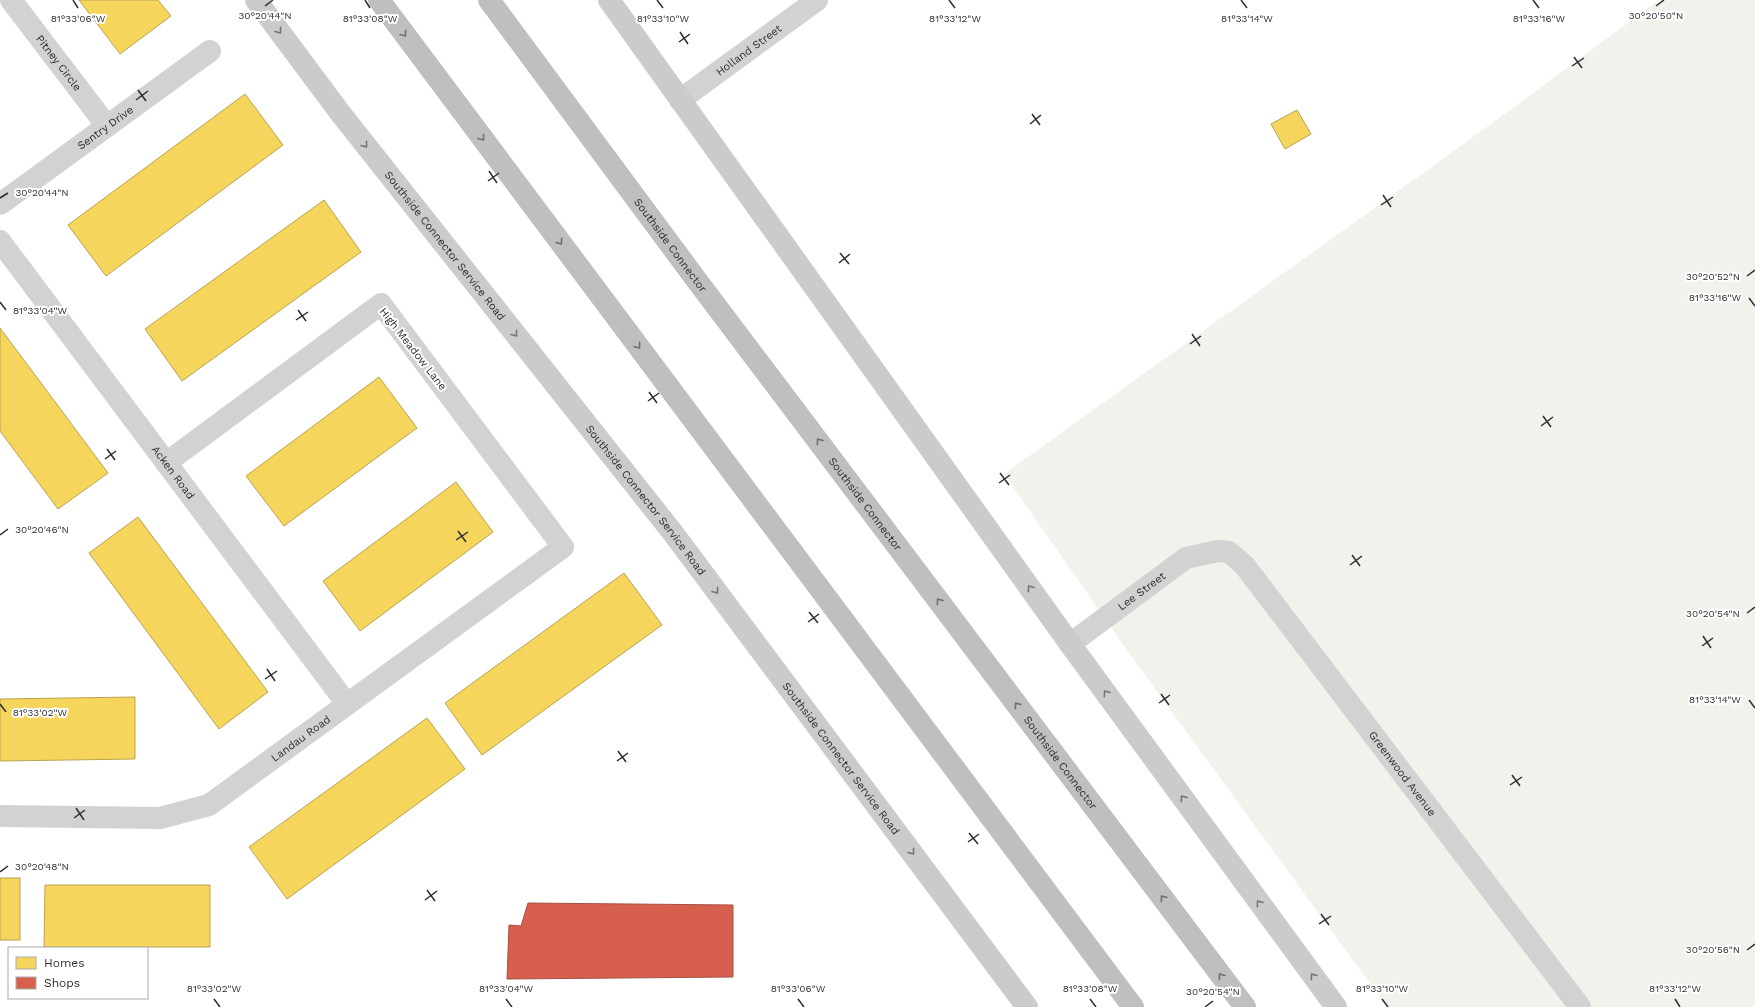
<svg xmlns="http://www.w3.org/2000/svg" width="1755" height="1007" font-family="'Work Sans',sans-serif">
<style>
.green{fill:#f0f3eb}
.homes{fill:#f6d55c;stroke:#baa34e}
.shops{fill:#d6604d;stroke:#a35143}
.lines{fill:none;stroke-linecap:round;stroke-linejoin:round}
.street{stroke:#d2d2d2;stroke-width:22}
.secondary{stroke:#cbcbcb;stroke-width:22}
.highway{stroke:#bfbfbf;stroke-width:22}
.oneway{stroke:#747474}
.oneway2{stroke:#6f6f6f}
.ticks{fill:none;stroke:#2d2d2d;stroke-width:1.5}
.labels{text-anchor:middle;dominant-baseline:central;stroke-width:4;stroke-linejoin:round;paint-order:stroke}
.street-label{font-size:11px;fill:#2d2d2d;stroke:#fff}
.ticks-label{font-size:10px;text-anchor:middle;fill:#2d2d2d;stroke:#fff;stroke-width:4;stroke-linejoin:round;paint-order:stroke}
</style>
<rect width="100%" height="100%" fill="#fff"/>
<path class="green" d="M1659,0h96v1007h-368l-258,-354 -125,-179 461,-331z"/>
<g class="homes">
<path d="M79,0h79l13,16 -51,38z"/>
<path d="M245,94l38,51 -177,131 -38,-51z"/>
<path d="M1297,110l14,24 -26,15 -14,-25z"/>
<path d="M324,200l37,52 -179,129 -37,-52z"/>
<path d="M0,328l108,145 -50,36 -58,-78z"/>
<path d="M379,377l38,51 -133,98 -38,-50z"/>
<path d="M456,482l37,50 -133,99 -37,-50z"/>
<path d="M138,517l130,175 -49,37 -130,-176z"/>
<path d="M624,573l38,52 -180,130 -37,-52z"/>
<path d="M135,697v62l-135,2v-62z"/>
<path d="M427,718l38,51 -178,130 -38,-52z"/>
<rect x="0" y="878" width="20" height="62"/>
<path d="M45,885h165v62h-166z"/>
</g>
<path class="shops" d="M528,903l205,2v72l-226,2 2,-54 12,1z"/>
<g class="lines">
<g class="street">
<path id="s1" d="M11,0l96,126"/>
<path id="s2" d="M680,100l137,-100"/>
<path id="s3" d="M0,204l210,-153"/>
<path id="s4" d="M0,241l347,463"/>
<path id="s5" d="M1070,644l116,-86 32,-7 11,1 16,14 335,441"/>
<path id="s6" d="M0,816l160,2 49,-13 354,-258 -182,-243 -215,159"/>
</g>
<g class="secondary">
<path id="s7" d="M256,0l85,114 332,419 354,474"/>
<path d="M609,0l461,644 266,363"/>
</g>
<g class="highway">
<path d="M379,0l754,1007"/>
<path id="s8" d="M489,0l206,278 550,729"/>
</g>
</g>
<defs><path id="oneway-chevron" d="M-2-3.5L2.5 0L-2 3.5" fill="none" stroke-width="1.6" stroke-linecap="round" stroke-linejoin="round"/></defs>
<g class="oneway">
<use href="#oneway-chevron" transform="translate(279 31) rotate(53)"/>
<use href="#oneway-chevron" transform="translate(365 145) rotate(52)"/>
<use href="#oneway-chevron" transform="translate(515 334) rotate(52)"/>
<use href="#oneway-chevron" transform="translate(1030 588) rotate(-126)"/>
<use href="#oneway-chevron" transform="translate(716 591) rotate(53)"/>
<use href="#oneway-chevron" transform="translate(1106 693) rotate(-126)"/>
<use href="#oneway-chevron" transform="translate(1183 798) rotate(-126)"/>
<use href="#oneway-chevron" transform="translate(912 852) rotate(53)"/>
<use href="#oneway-chevron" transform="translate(1259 903) rotate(-126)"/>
<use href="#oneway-chevron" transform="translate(1313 976) rotate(-127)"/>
</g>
<g class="oneway2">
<use href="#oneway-chevron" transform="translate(404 34) rotate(53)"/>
<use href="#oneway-chevron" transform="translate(482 138) rotate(53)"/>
<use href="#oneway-chevron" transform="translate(560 242) rotate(53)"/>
<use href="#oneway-chevron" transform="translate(638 346) rotate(53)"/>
<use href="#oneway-chevron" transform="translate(819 441) rotate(-127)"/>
<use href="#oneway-chevron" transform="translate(939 601) rotate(-127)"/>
<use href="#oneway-chevron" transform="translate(1017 705) rotate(-127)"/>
<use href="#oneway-chevron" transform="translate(1163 898) rotate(-127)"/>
<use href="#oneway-chevron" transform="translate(1221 976) rotate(-127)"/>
</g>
<path class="ticks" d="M73,0l5,8M365,0l5,8M657,0l6,8M949,0l6,8M1241,0l6,8M1533,0l6,8M265,6l8,-6M1656,6l8,-6M680,32l8,12M679,42l11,-8M1574,57l8,11M1572,66l12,-8M138,90l8,11M136,100l12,-9M1032,114l8,11M1030,124l11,-9M489,171l8,12M488,181l11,-8M1383,195l8,12M0,198l8,-5M1381,205l12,-8M840,253l9,11M839,263l11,-9M1747,276l8,-6M1749,298l6,8M0,302l6,8M298,310l8,11M296,320l12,-8M1192,334l8,12M1190,344l11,-8M649,392l8,11M648,401l11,-8M1543,416l8,11M1541,426l12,-9M107,449l8,11M105,459l11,-8M1000,473l9,12M999,483l11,-8M458,531l8,11M0,535l8,-6M456,540l12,-8M1352,555l8,11M1350,565l12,-9M809,612l9,11M1747,613l8,-6M808,622l11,-8M1703,636l8,12M1702,646l11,-8M267,669l8,12M265,679l12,-8M1161,694l8,11M1749,700l6,8M1159,703l11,-8M0,704l6,8M618,751l8,11M617,761l11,-8M1512,775l8,11M1510,785l12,-8M76,808l8,12M74,818l11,-8M969,833l9,11M968,842l11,-8M0,872l8,-6M427,890l8,11M425,900l12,-9M1321,914l8,11M1319,924l12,-8M1747,950l8,-6M214,999l6,8M506,999l6,8M798,999l6,8M1090,999l6,8M1382,999l6,8M1675,999l5,8M1205,1007l8,-6"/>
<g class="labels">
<g class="street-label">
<text stroke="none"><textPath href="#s2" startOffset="85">Holland Street</textPath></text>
<text stroke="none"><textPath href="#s1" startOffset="79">Pitney Circle</textPath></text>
<text stroke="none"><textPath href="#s3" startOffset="130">Sentry Drive</textPath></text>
<text stroke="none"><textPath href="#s8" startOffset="305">Southside Connector</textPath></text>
<text stroke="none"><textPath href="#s7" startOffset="310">Southside Connector Service Road</textPath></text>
<text transform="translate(413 349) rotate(52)">High Meadow Lane</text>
<text stroke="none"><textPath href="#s4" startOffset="289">Acken Road</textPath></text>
<text stroke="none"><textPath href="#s7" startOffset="634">Southside Connector Service Road</textPath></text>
<text stroke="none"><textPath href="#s8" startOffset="629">Southside Connector</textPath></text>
<text stroke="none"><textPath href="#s5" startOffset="89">Lee Street</textPath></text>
<text stroke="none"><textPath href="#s6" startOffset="324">Landau Road</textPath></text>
<text stroke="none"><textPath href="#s7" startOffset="958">Southside Connector Service Road</textPath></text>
<text stroke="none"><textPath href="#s8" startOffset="953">Southside Connector</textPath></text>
<text stroke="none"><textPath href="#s5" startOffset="470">Greenwood Avenue</textPath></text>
</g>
</g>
<g class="ticks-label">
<text x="265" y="19">30°20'44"N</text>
<text x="1656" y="19">30°20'50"N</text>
<text x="78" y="22">81°33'06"W</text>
<text x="370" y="22">81°33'08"W</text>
<text x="663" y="22">81°33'10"W</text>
<text x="955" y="22">81°33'12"W</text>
<text x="1247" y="22">81°33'14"W</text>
<text x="1539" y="22">81°33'16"W</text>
<text x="42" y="196">30°20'44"N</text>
<text x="1713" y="280">30°20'52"N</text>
<text x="1715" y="301">81°33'16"W</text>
<text x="40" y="314">81°33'04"W</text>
<text x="42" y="533">30°20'46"N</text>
<text x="1713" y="617">30°20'54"N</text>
<text x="1715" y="703">81°33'14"W</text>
<text x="40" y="716">81°33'02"W</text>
<text x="42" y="870">30°20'48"N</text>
<text x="1713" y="953">30°20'56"N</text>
<text x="214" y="992">81°33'02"W</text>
<text x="506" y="992">81°33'04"W</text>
<text x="798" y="992">81°33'06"W</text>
<text x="1090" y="992">81°33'08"W</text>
<text x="1382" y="992">81°33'10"W</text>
<text x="1675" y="992">81°33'12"W</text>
<text x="1213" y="995">30°20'54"N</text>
</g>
<rect x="8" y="947" width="140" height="52" fill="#ffffff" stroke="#ababab"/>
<rect x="16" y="957" width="20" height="12" fill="#f6d55c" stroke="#ababab"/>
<text x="44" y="967" font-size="12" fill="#2d2d2d">Homes</text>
<rect x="16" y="977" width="20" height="12" fill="#d6604d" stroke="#ababab"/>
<text x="44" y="987" font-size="12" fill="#2d2d2d">Shops</text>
</svg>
